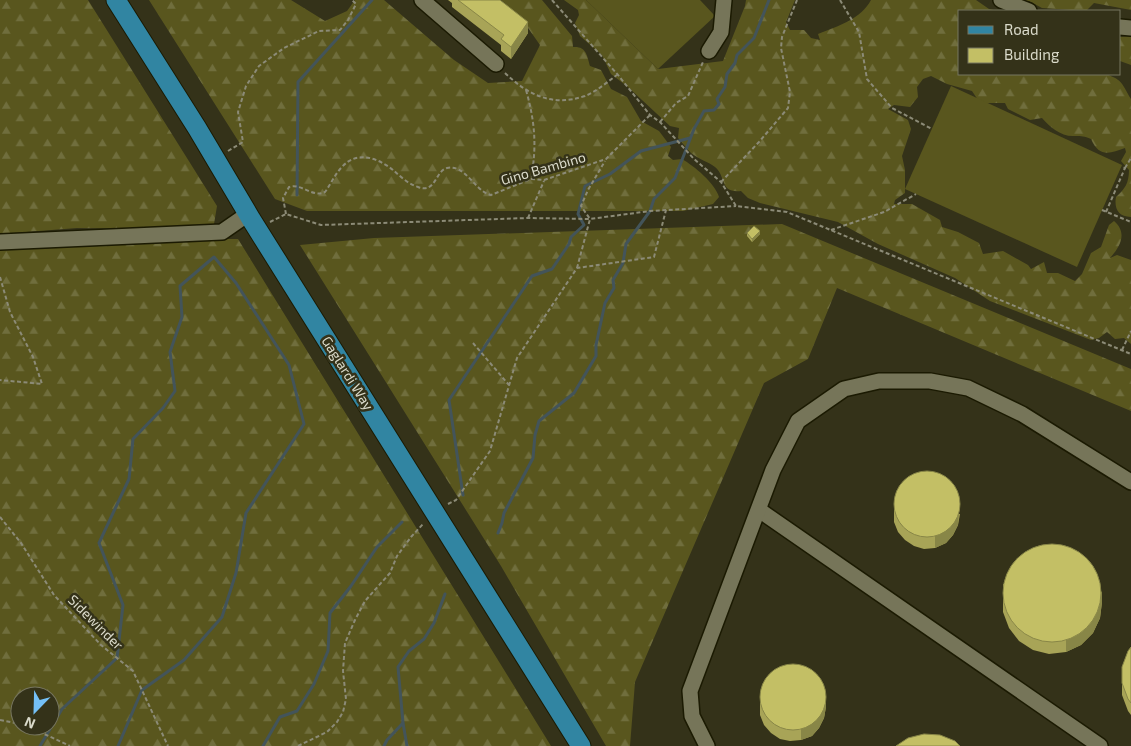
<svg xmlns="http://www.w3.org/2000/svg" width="1131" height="746" font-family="'Exo 2',sans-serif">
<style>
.forest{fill:url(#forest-firs);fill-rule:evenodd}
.garden{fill:#59561e}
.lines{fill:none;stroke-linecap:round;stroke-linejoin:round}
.stream{stroke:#43545a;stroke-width:3}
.minor-casing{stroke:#1b1a02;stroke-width:18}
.major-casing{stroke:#1b1a02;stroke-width:21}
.path{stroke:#8c8b77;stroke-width:2;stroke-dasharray:4 2.5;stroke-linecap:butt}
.minor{stroke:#767559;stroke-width:15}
.major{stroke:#3185a2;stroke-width:19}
.wall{fill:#a8a457}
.shaded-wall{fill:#888647}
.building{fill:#c3bf65;stroke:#888647}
.labels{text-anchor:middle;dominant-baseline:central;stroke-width:5;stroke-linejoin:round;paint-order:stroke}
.street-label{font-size:14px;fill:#dbdbcb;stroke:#343219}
</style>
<defs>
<pattern id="forest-firs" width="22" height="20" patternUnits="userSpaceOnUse" patternTransform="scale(1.25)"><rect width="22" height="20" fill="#59561e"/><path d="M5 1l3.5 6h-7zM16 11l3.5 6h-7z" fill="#706e3d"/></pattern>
</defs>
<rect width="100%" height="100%" fill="#343219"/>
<g class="forest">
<path d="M0,0h88l129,206 -3,18 -50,5 -87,-1 -77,6z"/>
<path d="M149,0h142l34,21 22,-10 8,-11h29l70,60 34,23 34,-2 18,-36 -19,-27 -20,-18h41l30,36 1,11c13,-1 14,8 17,19l11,4 10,19 16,8 14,24 18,10 12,16 -3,9 5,4 9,-1c12,7 33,24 37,38l-6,7 -30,7h-376l-32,-12z"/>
<path d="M564,0h22l72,69 65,-8 22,-55 1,-6h49l-9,22 4,8h14l7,8 9,2 -2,-6c20,-8 43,-15 53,-34h105l13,9 9,2h-38v63h146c18,7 15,9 25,25v118c-13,0 -17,-9 -15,-20 9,-8 13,-14 13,-27l-8,-9 5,-9 -1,-4c-16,6 -26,9 -34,-9 -7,-3 -9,-3 -16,-3 -14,1 -25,-9 -33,-18l-12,2 -22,-11 -3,-6h-25l-8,-12 -25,-7 -16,-8 -8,3 -6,8 1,10 -8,10 -16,-2 -6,4 20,11 3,9 -9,27 3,14v23l-10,7 -1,4h18l28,16 2,7 16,5 21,11 4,11 20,-3 25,14 3,4 13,-7 3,11h11l17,8 7,-7 9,-21 10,-6 8,-22 5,-4c14,12 6,26 -4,37l7,-3 14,5v84l-7,-6 -9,1 -8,-7 -8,6 -8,2 -101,-39 -35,-23 -77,-34 -40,-22 -78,-19 -12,-5 -7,-7c-22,2 -14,-14 -26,-24 -6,-5 -17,-8 -24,-14 -5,-5 -8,-10 -13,-15l1,-10 -9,-2 -42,-39 -17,-13 -9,-19 -22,-19 -5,-13 4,-8 -1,-5z"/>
<path d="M1006,0h125v10l-37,-7 -8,8 -44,-3 -13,-7z"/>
<path d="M1131,36v29l-11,-4v-24z"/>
<path d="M782,224l349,145v42l-294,-123 -29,71 -44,24 -129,299 -5,64h-24l-105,-180 -201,-321 74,-7z"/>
<path d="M206,239h32l313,507h-551v-497zM20,696h30v30h-30z"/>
</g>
<g class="garden">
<path d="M586,0h114l15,16 -57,53z"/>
<path d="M951,86l171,79 -45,102 -172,-78z"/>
</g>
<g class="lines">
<g class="stream">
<path d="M297,195l1,-113 74,-82"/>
<path d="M463,495l-14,-95 83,-124 20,-7 17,-25 2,-7 13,-12 -6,-11 7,-28 25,-12 31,-23 49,-13"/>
<path d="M498,533l4,-10 2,-10 29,-55 2,-23 4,-14 35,-28 22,-37v-11l9,-42 9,-15 -1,-8 10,-17 3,-19 24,-33 4,-12 21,-21 19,-49 10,-18 10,-1 5,-6 -2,-5 8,-12 2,-13 8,-11 2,-8 17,-17 15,-38"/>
<path d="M403,723l4,23"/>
<path d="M40,746l22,-37 55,-51 6,-53 -24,-62 30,-64 4,-40 30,-31 12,-17 -5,-39 12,-35 -2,-31 34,-29 22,26 53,82 15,59 -58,89 -10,60 -14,44 -38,43 -42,30 -24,56"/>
<path d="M263,746l17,-29 17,-6 17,-27 14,-33 2,-38 21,-27 26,-39 25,-25"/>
<path d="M384,746l3,-6 16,-17 -5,-56 11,-16 15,-12 10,-16 11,-29"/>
</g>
<defs>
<g id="minor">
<path d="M422,0l74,64"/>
<path d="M1001,0l28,11"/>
<path d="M1120,27l11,1"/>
<path d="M709,51l12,-19 3,-32"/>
<path d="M0,242l222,-10 26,-18"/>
<path d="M759,510l341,236"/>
<path d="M707,746l-15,-30 -2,-25 83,-221 25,-49 46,-32 35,-8h51l38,7 54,26 109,68"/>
</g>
<path id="major" d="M116,0l81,128 54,91 330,527"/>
</defs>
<use href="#minor" class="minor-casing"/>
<use href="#major" class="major-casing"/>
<g class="path">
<path d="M552,0l66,75 32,40 10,7 34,37 27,23 15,24 51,6 344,142"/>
<path d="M840,0l19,32 8,47 25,29 40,21"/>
<path d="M505,73c23,22 47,34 80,23 11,-4 22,-14 32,-21"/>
<path d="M526,90c9,32 11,56 5,89"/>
<path d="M660,122l16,-19 12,-7 15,-34"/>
<path d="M228,151l15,-9 -5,-30 8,-26 13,-20 25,-18 35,-17 21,-1 8,-10 8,-16 -4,-4"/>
<path d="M1125,168l6,-10"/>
<path d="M721,182l38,-40 29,-34 2,-16 -9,-44 1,-11 15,-37"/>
<path d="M1102,210l29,12"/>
<path d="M1106,212l19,-44 -4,-1"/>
<path d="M286,214l-3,-16 6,-11c13,-4 23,11 36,5 6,-8 10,-18 17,-25 15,-17 36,-9 51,3 7,6 15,14 25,17 18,7 17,-16 29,-19 19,-4 27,23 44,27l40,-16 13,1 62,-21 44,-44"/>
<path d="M528,218l16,-37"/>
<path d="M270,222l16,-8 35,11 207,-7 62,1 60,-8 86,-5"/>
<path d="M831,230l53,-18 32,-18"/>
<path d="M577,268l13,-49 -9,-13 7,-16 17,-29"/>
<path d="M0,277l10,35 23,45 9,27 -42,-4"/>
<path d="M473,343l36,42"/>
<path d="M1122,350l9,-19"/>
<path d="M448,504l8,-4 34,-49 27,-93 60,-90 77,-11 12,-47"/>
<path d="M0,517l21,26 33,52 47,50 32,26 35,75"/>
<path d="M0,720l20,4"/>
<path d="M27,726l43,20"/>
<path d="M298,746l29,-14 10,-10 6,-10 3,-13 -3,-28 2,-28 10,-23 10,-19 25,-28 7,-17 14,-19 12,-13"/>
</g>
<use href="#minor" class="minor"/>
<use href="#major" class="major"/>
</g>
<g class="wall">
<path d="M448,0h52l28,33 -17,26 -10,-8v-6l-49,-38v-4z"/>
<path d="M747,233l13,1 -8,8 -5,-6z"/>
<path d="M894,500l66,14 -2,11 -5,10 -7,8 -11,5 -11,1 -10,-3 -9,-6 -7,-8 -4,-10z"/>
<path d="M1003,584l99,18 -2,16 -7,15 -12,12 -15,7 -17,2 -16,-4 -14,-9 -10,-13 -6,-16z"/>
<path d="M1131,647v68l-3,-4 -6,-16v-28z"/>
<path d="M760,693l66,14 -2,11 -5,10 -7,8 -11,4 -11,1 -10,-2 -9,-6 -7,-8 -4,-10z"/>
</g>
<g class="shaded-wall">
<path d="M528,22v11l-17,26v-12z"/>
<path d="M760,231v3l-8,8v-3z"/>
<path d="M960,502l-2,23 -5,10 -7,8 -11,5v-12z"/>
<path d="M1102,591v11l-2,16 -7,15 -12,12 -15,7v-12z"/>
<path d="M826,695v12l-2,11 -5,10 -7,8 -11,4v-12z"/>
</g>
<g class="building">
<path d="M458,0h42l28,22 -17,25 -10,-8 3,-4z"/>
<path d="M754,226l6,5 -8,8 -5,-6z"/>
<circle cx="927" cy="504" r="33"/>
<circle cx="1052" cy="593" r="49"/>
<path d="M1131,647v56l-3,-4 -6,-16v-16l6,-16z"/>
<circle cx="793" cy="697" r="33"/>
<path d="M924,734l16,1 15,6 5,5h-64l12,-8z"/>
</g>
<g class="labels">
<g class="street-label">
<text transform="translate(543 168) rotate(-16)">Gino Bambino</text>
<text transform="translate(348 373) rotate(58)">Gaglardi Way</text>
<text transform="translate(96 622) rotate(45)">Sidewinder</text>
</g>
</g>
<rect x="958" y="10" width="162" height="65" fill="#343219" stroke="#777660"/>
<rect x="968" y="26" width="25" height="8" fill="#3185a2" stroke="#777660"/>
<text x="1004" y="35" font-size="15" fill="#dbdbcb">Road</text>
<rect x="968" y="48" width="25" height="15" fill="#c3bf65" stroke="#777660"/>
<text x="1004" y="60" font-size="15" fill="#dbdbcb">Building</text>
<g transform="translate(35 711) rotate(203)"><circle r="24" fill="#343219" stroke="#777660"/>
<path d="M0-4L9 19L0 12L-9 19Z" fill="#74c0f6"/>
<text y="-8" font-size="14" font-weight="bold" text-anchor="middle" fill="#dbdbcb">N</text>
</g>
</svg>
